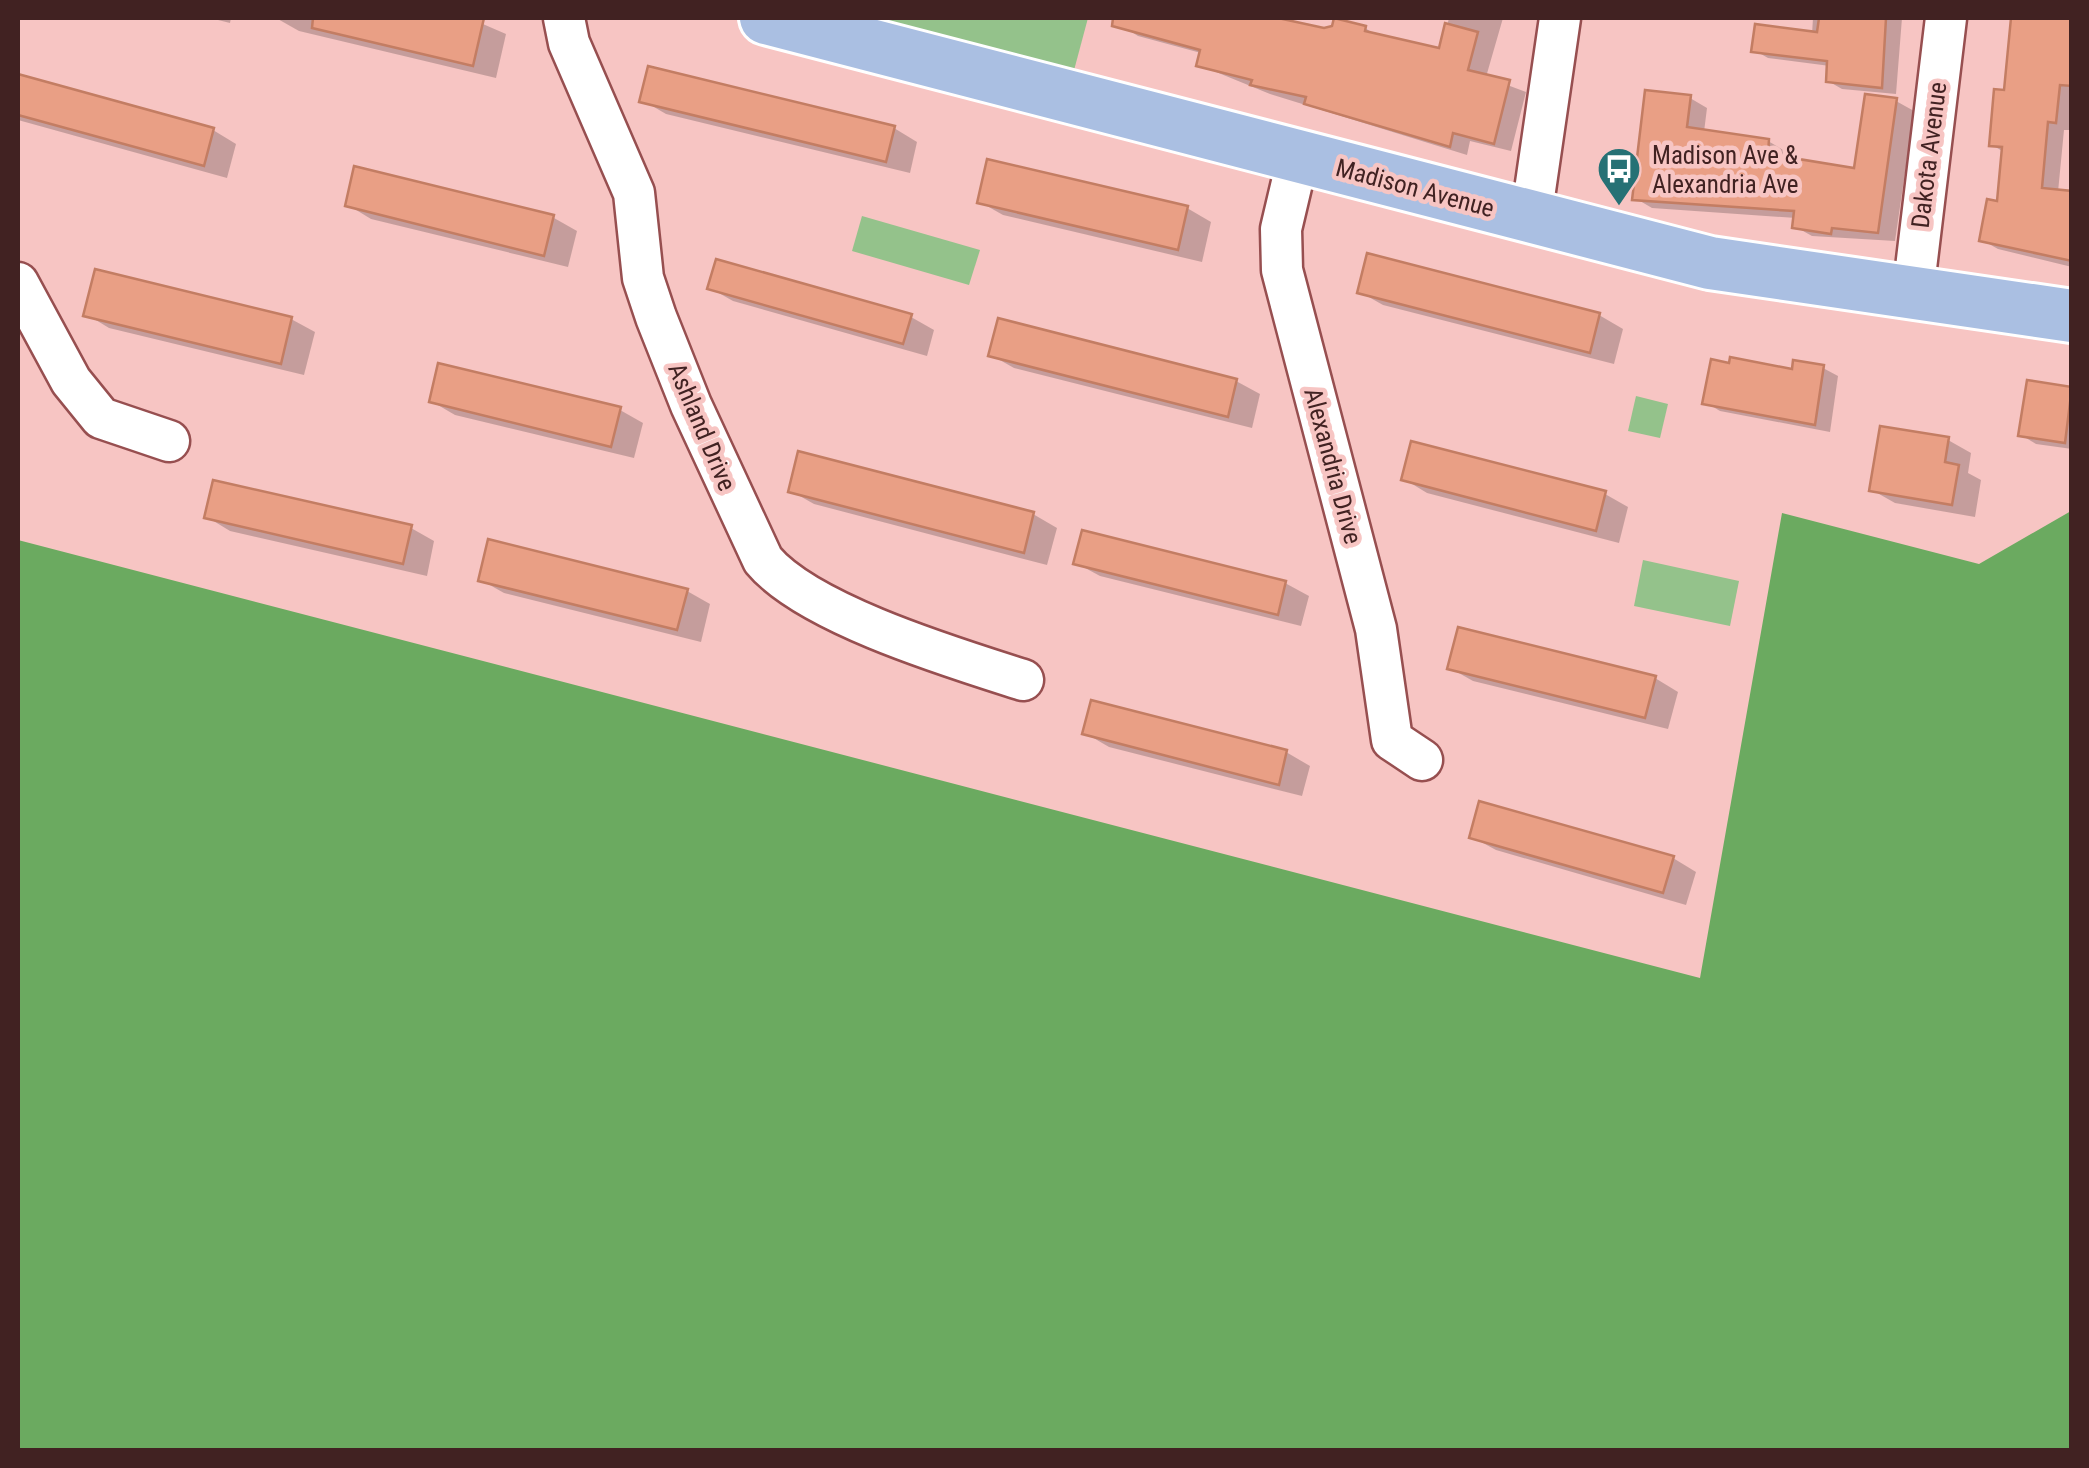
<svg xmlns="http://www.w3.org/2000/svg" width="2089" height="1468" font-family="'Roboto Condensed',sans-serif">
<style>
.green{fill:#94c28b}
.forest{fill:#6baa60}
.shadow{fill:#0003}
.building{fill:#e99f85;stroke:#c37d63;stroke-width:2.5}
.lines{fill:none;stroke-linecap:round;stroke-linejoin:round}
.minor-casing{stroke:#974f50;stroke-width:45}
.major-casing{stroke:#fff;stroke-width:58}
.minor{stroke:#fff;stroke-width:40}
.major{stroke:#aabfe2;stroke-width:52}
.labels{text-anchor:middle;dominant-baseline:central;stroke-width:9;stroke-linejoin:round;paint-order:stroke}
.poi-label{font-size:25px;fill:#412222;stroke:#f7c5c3;text-anchor:start}
.street-label{font-size:25px;fill:#412222;stroke:#f7c5c3}
</style>
<rect width="100%" height="100%" fill="#f7c5c3"/>
<g class="green">
<path d="M865,18h223l-15,56z"/>
<path d="M862,216l118,34 -11,35 -117,-34z"/>
<path d="M1636,396l32,8 -8,34 -32,-7z"/>
<path d="M1643,560l96,21 -9,45 -96,-20z"/>
</g>
<path class="forest" d="M2071,511v939h-2053v-910l1682,438 82,-465 197,51z"/>
<g class="shadow">
<path d="M210,18h21l-1,5z"/>
<path d="M276,18h193l37,16 -10,44 -197,-47z"/>
<path d="M1124,18h143l57,12 41,-2 14,9 62,14 8,-33h54l-17,59 40,15 -15,59 -41,-10 -3,14 -197,-61 -71,-29 2,-12 -63,-17 -16,-10z"/>
<path d="M1813,18h89l-6,76 -54,-5 -14,-8 2,-15 -62,-8 -14,-8 58,-16z"/>
<path d="M2013,18h59v112h-8l-6,62 14,1v74l-74,-18 -16,-9 17,-36 5,-52 -12,-7 14,-52z"/>
<path d="M18,76l195,54 23,14 -9,34 -209,-58z"/>
<path d="M1690,98l17,10 -3,24 64,9 17,10v8l71,12 40,-70 18,10 -19,130 -83,-5 -18,-10 2,-8 -144,-10 -17,-10z"/>
<path d="M642,100l252,28 23,14 -7,31 -244,-59z"/>
<path d="M356,169l198,49 23,13 -9,36 -197,-48 -23,-14z"/>
<path d="M980,202l207,6 24,14 -9,40 -199,-47z"/>
<path d="M710,288l201,29 23,13 -7,26 -194,-55z"/>
<path d="M1360,292l239,23 24,14 -9,35 -231,-59z"/>
<path d="M86,314l205,5 24,13 -11,43 -195,-47z"/>
<path d="M991,355l245,26 24,13 -8,34 -238,-60z"/>
<path d="M1823,368l15,8 -8,56 -110,-21 -15,-9 89,-30z"/>
<path d="M2072,389v60l-36,-5 -15,-9z"/>
<path d="M431,401l189,9 23,13 -9,35 -179,-43z"/>
<path d="M1948,440l23,13 -3,20 13,7 -6,37 -80,-14 -23,-13z"/>
<path d="M1404,479l201,15 23,13 -9,36 -192,-50z"/>
<path d="M791,491l242,23 24,14 -10,37 -233,-61z"/>
<path d="M207,517l204,11 23,13 -7,35 -197,-45z"/>
<path d="M1076,563l209,20 24,13 -8,30 -201,-50z"/>
<path d="M481,580l206,11 23,13 -9,38 -197,-49z"/>
<path d="M1450,668l205,10 23,14 -10,37 -195,-48z"/>
<path d="M1085,733l201,19 24,14 -8,30 -193,-49z"/>
<path d="M1472,837l201,21 23,14 -10,33 -190,-55z"/>
</g>
<g class="building">
<path d="M313,18h171l-11,48 -161,-38z"/>
<path d="M1113,18h165l46,10 8,-2 2,-8 32,8 -1,5 74,17 6,-25 33,9 -10,38 42,10 -16,64 -41,-11 -3,14 -146,-43 2,-7 -56,-12 2,-5 -56,-14 4,-16 -88,-24z"/>
<path d="M1819,18h67l-4,70 -56,-6 1,-21 -76,-9 4,-28 62,8z"/>
<path d="M2011,18h61v68l-12,-1 -4,38 -8,-1 -6,66 30,3v70l-93,-20 8,-42 10,2 5,-54 -13,-1 5,-57 10,1z"/>
<path d="M648,66l247,60 -9,36 -247,-60z"/>
<path d="M18,74l196,54 -10,38 -186,-51z"/>
<path d="M1645,90l46,5 -4,32 82,12 -1,15 86,14 11,-74 32,4 -19,135 -46,-5 -1,6 -39,-6 2,-17 -162,-11z"/>
<path d="M987,159l201,47 -10,44 -201,-47z"/>
<path d="M354,166l200,49 -10,41 -199,-50z"/>
<path d="M1367,253l233,60 -10,40 -233,-60z"/>
<path d="M716,259l196,55 -9,30 -196,-55z"/>
<path d="M95,269l197,48 -11,47 -198,-48z"/>
<path d="M998,318l239,61 -9,38 -240,-61z"/>
<path d="M1730,357l62,12 1,-9 31,5 -9,60 -113,-21 9,-45 18,4z"/>
<path d="M438,363l183,44 -10,40 -182,-45z"/>
<path d="M2027,380l45,7 -7,56 -47,-7z"/>
<path d="M1880,426l69,11 -4,25 14,3 -7,40 -83,-14z"/>
<path d="M1411,441l195,50 -10,40 -195,-51z"/>
<path d="M798,451l236,61 -10,41 -236,-61z"/>
<path d="M213,480l199,45 -9,39 -199,-46z"/>
<path d="M1082,530l204,51 -8,34 -205,-51z"/>
<path d="M488,539l200,50 -11,41 -199,-49z"/>
<path d="M1458,627l198,49 -11,42 -198,-49z"/>
<path d="M1091,700l196,50 -8,35 -197,-51z"/>
<path d="M1479,801l195,55 -11,37 -194,-55z"/>
</g>
<g class="lines">
<defs>
<g id="minor">
<path d="M564,18l5,25 65,150 9,85 13,39 35,88 72,155c45,54 191,98 260,120"/>
<path d="M1298,157l-17,72 1,41 94,359 16,111 30,20"/>
<path d="M1531,218l29,-200"/>
<path d="M18,283l53,98 30,37 68,23"/>
<path d="M1913,293l33,-275"/>
</g>
<path id="major" d="M766,18l944,245 362,53"/>
</defs>
<use href="#minor" class="minor-casing"/>
<use href="#major" class="major-casing"/>
<use href="#minor" class="minor"/>
<use href="#major" class="major"/>
</g>
<defs>
<symbol id="bus-pin" viewBox="-11 -11 22 30"><path d="M0 17L-7.5 6A9.5 9.5 0 1 1 7.5 6Z" fill="#267175" stroke="#f7c5c3"/><path d="M-5-6H5V4H4V6H2V4H-2V6H-4V4H-5ZM-3.5-4V0h7V-4ZM-3.5 1.2v1.5H-2V1.2ZM2 1.2v1.5H3.5V1.2Z" fill="#fff"/></symbol>
</defs>
<g fill-rule="evenodd">
<use href="#bus-pin" x="1594" y="144" width="50" height="68"/>
</g>
<g class="labels">
<g class="poi-label">
<text x="1652" y="155">Madison Ave &amp;<tspan x="1652" dy="29">Alexandria Ave</tspan></text>
</g>
<g class="street-label">
<text transform="translate(1929 155) rotate(-83)">Dakota Avenue</text>
<text transform="translate(1415 188) rotate(15)">Madison Avenue</text>
<text transform="translate(702 427) rotate(67)">Ashland Drive</text>
<text transform="translate(1333 466) rotate(75)">Alexandria Drive</text>
</g>
</g>
<rect width="2089" height="1468" fill="none" stroke="#412222" stroke-width="40"/>
</svg>
